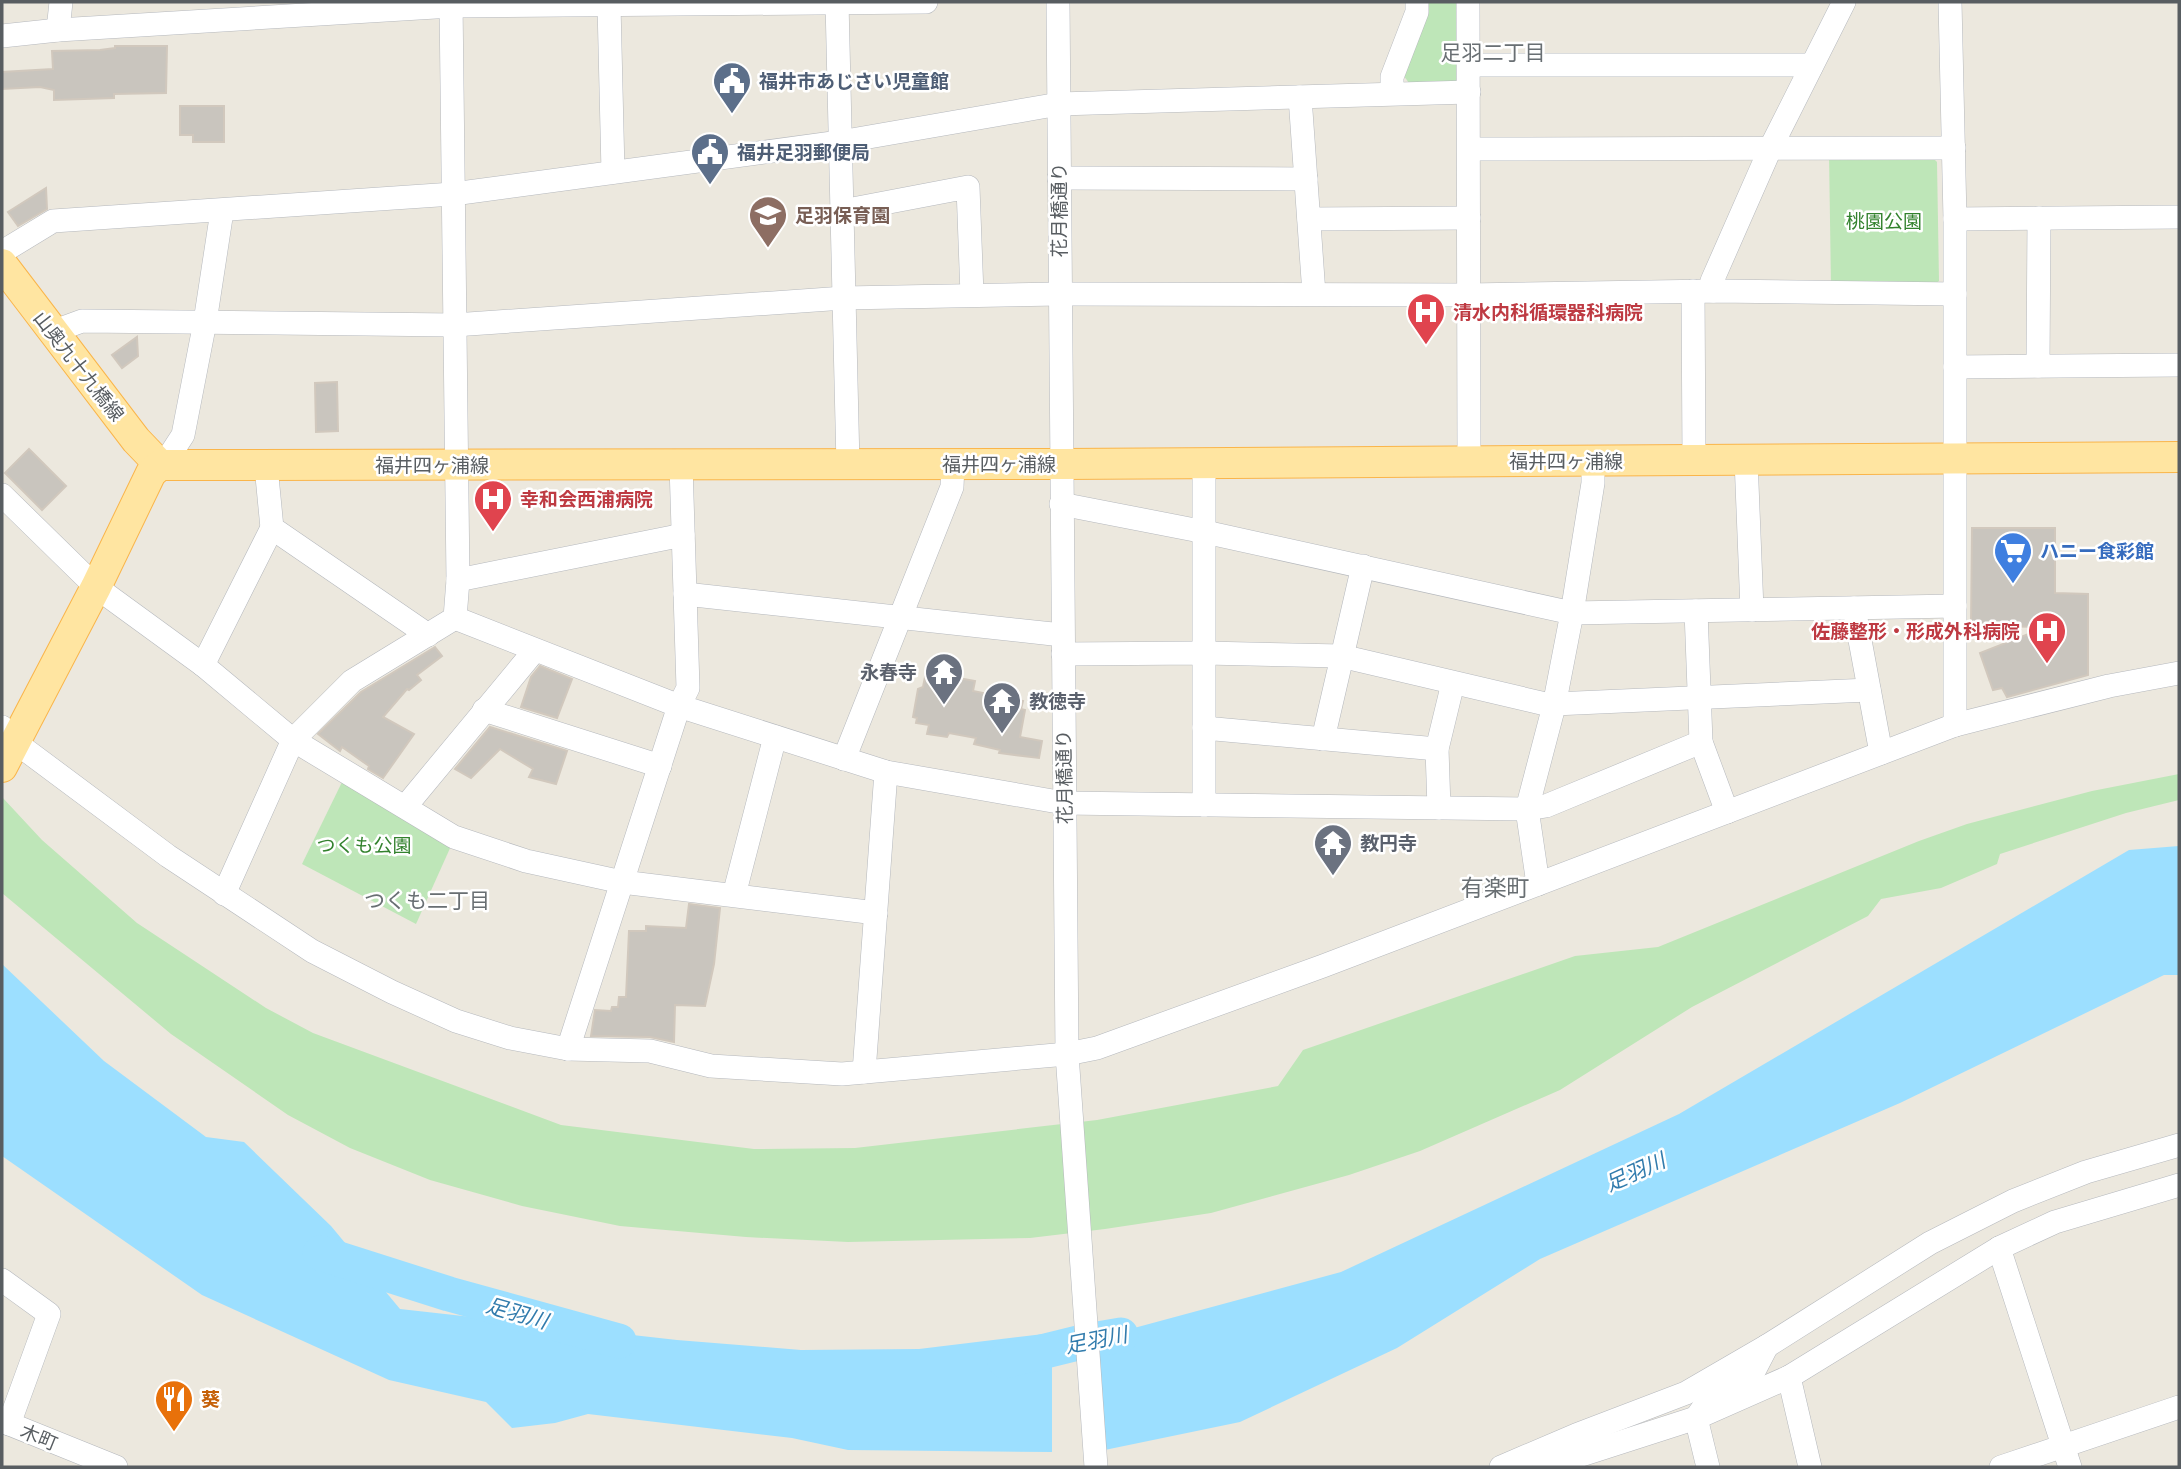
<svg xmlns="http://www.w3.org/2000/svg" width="2181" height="1469" font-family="'PT Sans Narrow','Noto Sans JP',sans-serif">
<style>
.green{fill:#bee6b8}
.water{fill:#9cdfff}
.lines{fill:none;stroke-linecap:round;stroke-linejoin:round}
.river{stroke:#9cdfff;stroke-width:35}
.building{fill:#c9c5be;stroke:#d1c8bd;stroke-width:2}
.minor-casing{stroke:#b5b8bd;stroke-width:24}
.major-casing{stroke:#fab54a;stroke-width:32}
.minor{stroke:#fff;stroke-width:23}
.major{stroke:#ffe5a1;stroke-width:30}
.labels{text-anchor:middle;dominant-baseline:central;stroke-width:5;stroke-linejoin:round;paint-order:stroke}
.service-label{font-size:19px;font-weight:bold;fill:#4e5e75;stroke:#fff;text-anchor:start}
.street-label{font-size:19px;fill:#585d61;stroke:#fff}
.education-label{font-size:19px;font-weight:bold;fill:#785e54;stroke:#fff;text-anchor:start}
.park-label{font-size:19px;fill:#33822e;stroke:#fff}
.health-label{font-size:19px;font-weight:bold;fill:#be3a42;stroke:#fff;text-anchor:start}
.shop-label{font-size:19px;font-weight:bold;fill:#366cbe;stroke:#fff;text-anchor:start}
.worship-label{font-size:19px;font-weight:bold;fill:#5b616d;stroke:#fff;text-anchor:start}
.food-label{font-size:19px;font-weight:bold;fill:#c56008;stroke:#fff;text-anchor:start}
.neighbourhood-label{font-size:21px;fill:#696f73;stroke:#fff}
.water-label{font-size:21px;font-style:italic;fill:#327cad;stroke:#fff}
.quarter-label{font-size:23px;fill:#696f73;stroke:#fff}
</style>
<rect width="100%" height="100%" fill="#ece8de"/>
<g class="green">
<path d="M1424,2h31l7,11 2,73 -52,1 -14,-19z"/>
<path d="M1829,153l100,1 8,8 2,119 -6,4 -102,2z"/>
<path d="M2179,774v26l-53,13 -126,41 -3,10 -56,24 -60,11 -13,17 -176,91 -132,83 -140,61 -71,24 -138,38 -106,16 -75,9 -182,4 -102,-5 -126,-11 -98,-20 -92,-26 -80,-32 -62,-33 -117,-81 -169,-141v-96l40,43 95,83 129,85 47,25 248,92 193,24 101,-1 242,-28 181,-34 25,-36 272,-94 83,-9 261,-106 48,-17 125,-33z"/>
<path d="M344,778l107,68 -35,78 -114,-60z"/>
</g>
<g class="water">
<path d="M2179,846v129h-15l-264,128 -360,156 -143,89 -157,74 -145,30 -9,-111 255,-69 338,-158 450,-264z"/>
<path d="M2,964l102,97 102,76 38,5 87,84 69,83 277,31 124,10 118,-1 133,-16v119l-204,-2 -56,-12 -204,-24 -33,9 -43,5 -26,-26 -97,-22 -187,-85 -200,-139z"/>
</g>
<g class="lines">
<g class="river">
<path d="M320,1253l129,41 170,47"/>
<path d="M1005,1361l81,-20 35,-6"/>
</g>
</g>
<g class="building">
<path d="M115,46h52l-1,47 -52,1v4l-60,2v-10l-14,-3 -38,2v-17l51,-3 -1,-18 48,-1 15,-2z"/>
<path d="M180,106h44v36h-31v-7h-13z"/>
<path d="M46,188l1,21 -29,17 -10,-14z"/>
<path d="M137,337l1,19 -16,12 -10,-13z"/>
<path d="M337,382l1,49 -22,1 -1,-49z"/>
<path d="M29,449l37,37 -24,24 -37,-37z"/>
<path d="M1972,528h83v65l33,1v81l-81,22 -5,-9 -9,2 -13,-37 66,-26 -75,-1z"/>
<path d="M435,647l7,9 -25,19 4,5 -12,10 -2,-1 -24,28 31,17 -31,44 -15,-9 1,-3 -27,-19 -2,4 -22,-17 43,-42z"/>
<path d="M540,666l32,13 -15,39 -36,-11 10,-30z"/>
<path d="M926,672l49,9 -2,10 50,10 -2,8 4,1 -5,27 22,4 -3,17 -40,-5 1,-3 -26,-6 2,-6 -27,-5 -2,4 -20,-3 2,-9 -13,-2 1,-5 -4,-1 5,-28 5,-2z"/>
<path d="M490,727l77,24 -11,33 -27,-7 4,-8 -33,-20 -29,29 -16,-9z"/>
<path d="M689,904l31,4 -6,56 -9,42 -30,-1 -1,37 -24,-5 -59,-1 4,-26 16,1 1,-4h6l1,-10h7l3,-66h17v-5l40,2z"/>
</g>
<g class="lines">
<defs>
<g id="minor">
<path d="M837,2l11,463"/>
<path d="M1058,2l9,1052 29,413"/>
<path d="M1468,2l1,459"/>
<path d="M1950,2l5,217v506"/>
<path d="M609,5l4,167"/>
<path d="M58,30l3,-28"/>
<path d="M2,36l56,-6 394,-24 474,-4"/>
<path d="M1469,65h337l5,2"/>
<path d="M1392,93v-16l25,-65v-10"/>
<path d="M1300,97l14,197"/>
<path d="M1469,149l485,-1"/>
<path d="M1059,178l247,1"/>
<path d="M842,211l126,-24 4,108"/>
<path d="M1309,219l160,-1"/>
<path d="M1955,219l224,-2"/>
<path d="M2,252l51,-31 400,-27 387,-52 219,-38 410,-12"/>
<path d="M1693,291l1,168"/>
<path d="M1713,291l-1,-10 59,-134 73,-145"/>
<path d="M52,332l30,-11 372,4 390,-27 215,-4 410,1 244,-4 242,3"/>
<path d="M2038,366l1,-148"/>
<path d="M1955,367l224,-2"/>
<path d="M1746,459l6,151"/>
<path d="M1204,462v343"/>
<path d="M160,465l8,-7 15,-23 22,-113 17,-111"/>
<path d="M266,466l6,62 156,107"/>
<path d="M2,495l94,92 107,78 90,75 161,97 72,24 96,21 254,31"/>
<path d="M1061,504l144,28 367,81 383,-7"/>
<path d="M458,580l225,-45"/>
<path d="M685,594l377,41"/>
<path d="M1854,608l27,145"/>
<path d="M1696,611l5,131 26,70"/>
<path d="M455,618l224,88 207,66 178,31 463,6 19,-3 155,-64"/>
<path d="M1063,654l142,-1 136,3 213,50"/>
<path d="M203,665l69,-137"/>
<path d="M1554,704l315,-14"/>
<path d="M484,710l176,56"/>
<path d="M2,727l13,15 153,114 144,95 80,41 64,29 54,17 58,11 82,2 61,15 131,8 225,-20 30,-6 226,-82 632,-241 154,-39 70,-13"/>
<path d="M1204,728l233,21"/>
<path d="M1323,739l40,-173"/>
<path d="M844,759l108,-272 1,-23"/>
<path d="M405,807l130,-157"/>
<path d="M1439,808l-2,-59 16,-66"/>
<path d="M1538,884l-11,-75 27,-103 18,-93 21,-130v-22"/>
<path d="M224,894l69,-154 59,-59 103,-63 3,-38 -7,-578"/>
<path d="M734,895l41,-158"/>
<path d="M568,1049l111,-343 9,-18 -7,-223"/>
<path d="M864,1072l22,-300"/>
<path d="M1999,1248l71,219"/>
<path d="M2,1280l47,34 -40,110"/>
<path d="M1789,1377l21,90"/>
<path d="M2,1421l114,46"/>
<path d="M1501,1467l75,-32 110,-42 81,-47 163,-103 83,-42 73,-29 93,-27"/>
<path d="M1544,1467l152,-49 93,-41 210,-129 56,-26 124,-37"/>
<path d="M1708,1467l-12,-49 12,-17 45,-28 14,-27"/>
<path d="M2001,1467l178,-60"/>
</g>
<g id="major">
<path d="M2,264l134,176 24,25"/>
<path d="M2,767l94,-180 55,-114 9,-8 902,-1 1117,-7"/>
</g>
</defs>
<use href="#minor" class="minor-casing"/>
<use href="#major" class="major-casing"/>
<use href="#minor" class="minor"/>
<use href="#major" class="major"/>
</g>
<defs>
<symbol id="civic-pin" viewBox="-11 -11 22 30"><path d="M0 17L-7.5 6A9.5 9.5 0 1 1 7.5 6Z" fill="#5c6f8a" stroke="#fff"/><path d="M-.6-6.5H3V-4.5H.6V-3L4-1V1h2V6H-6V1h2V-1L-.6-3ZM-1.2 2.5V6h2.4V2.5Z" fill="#fff"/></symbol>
<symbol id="school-pin" viewBox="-11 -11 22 30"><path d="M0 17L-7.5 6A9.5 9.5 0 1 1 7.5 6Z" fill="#8d6e63" stroke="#fff"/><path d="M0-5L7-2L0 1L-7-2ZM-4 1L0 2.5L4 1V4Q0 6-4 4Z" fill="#fff"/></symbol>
<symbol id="hospital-pin" viewBox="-11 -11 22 30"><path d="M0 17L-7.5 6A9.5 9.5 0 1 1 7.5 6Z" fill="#e0444e" stroke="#fff"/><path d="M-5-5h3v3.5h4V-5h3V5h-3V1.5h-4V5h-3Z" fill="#fff"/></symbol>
<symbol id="supermarket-pin" viewBox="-11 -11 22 30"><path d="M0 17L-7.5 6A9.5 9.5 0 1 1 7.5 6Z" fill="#3f7fe0" stroke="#fff"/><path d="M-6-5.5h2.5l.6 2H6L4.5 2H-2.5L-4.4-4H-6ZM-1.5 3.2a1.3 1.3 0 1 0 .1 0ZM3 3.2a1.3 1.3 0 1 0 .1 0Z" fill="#fff"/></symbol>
<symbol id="temple-pin" viewBox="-11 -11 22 30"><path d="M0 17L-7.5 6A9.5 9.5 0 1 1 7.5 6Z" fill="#6b7280" stroke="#fff"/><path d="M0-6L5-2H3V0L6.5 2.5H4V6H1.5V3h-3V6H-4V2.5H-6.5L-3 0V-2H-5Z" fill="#fff"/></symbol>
<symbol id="restaurant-pin" viewBox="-11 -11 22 30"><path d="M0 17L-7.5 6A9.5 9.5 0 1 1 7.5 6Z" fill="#e8710a" stroke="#fff"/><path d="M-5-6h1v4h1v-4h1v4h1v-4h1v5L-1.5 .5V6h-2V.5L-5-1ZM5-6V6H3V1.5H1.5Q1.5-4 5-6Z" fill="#fff"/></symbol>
</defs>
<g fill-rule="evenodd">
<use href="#civic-pin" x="710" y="59" width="44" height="60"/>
<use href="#civic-pin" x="688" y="130" width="44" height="60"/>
<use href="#school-pin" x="746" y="193" width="44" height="60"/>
<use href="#hospital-pin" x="1404" y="290" width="44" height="60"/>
<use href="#hospital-pin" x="471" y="477" width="44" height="60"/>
<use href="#supermarket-pin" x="1991" y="529" width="44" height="60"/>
<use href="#hospital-pin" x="2025" y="609" width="44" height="60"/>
<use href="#temple-pin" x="922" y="650" width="44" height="60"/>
<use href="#temple-pin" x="980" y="679" width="44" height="60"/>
<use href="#temple-pin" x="1311" y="821" width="44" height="60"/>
<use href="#restaurant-pin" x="152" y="1377" width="44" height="60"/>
</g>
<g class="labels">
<g class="service-label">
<text x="759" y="81">福井市あじさい児童館</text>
<text x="737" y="152">福井足羽郵便局</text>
</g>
<g class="street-label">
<text transform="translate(1059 210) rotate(-90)">花月橋通り</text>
<text transform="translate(79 366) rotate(52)">山奥九十九橋線</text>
<text x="1566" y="461">福井四ヶ浦線</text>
<text x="999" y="464">福井四ヶ浦線</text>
<text x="432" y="465">福井四ヶ浦線</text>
<text transform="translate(1064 777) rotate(-91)">花月橋通り</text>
<text transform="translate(39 1437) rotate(22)">木町</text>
</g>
<g class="education-label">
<text x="795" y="215">足羽保育園</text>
</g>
<g class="park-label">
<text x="1884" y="221">桃園公園</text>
<text x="364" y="845">つくも公園</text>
</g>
<g class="health-label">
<text x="1453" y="312">清水内科循環器科病院</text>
<text x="520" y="499">幸和会西浦病院</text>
<text x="2020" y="631" text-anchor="end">佐藤整形・形成外科病院</text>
</g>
<g class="shop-label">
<text x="2040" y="551">ハニー食彩館</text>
</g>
<g class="worship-label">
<text x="917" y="672" text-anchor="end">永春寺</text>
<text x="1029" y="701">教徳寺</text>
<text x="1360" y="843">教円寺</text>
</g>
<g class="food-label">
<text x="201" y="1399">葵</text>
</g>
<g class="neighbourhood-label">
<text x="1493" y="52">足羽二丁目</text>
<text x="427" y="900">つくも二丁目</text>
</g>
<g class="water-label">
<text transform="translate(1635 1172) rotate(-24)">足羽川</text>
<text transform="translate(517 1313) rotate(16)">足羽川</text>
<text transform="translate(1096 1340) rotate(-11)">足羽川</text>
</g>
<g class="quarter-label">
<text x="1495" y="887">有楽町</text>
</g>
</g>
<rect width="2181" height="1469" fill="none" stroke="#585d61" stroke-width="7"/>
</svg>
